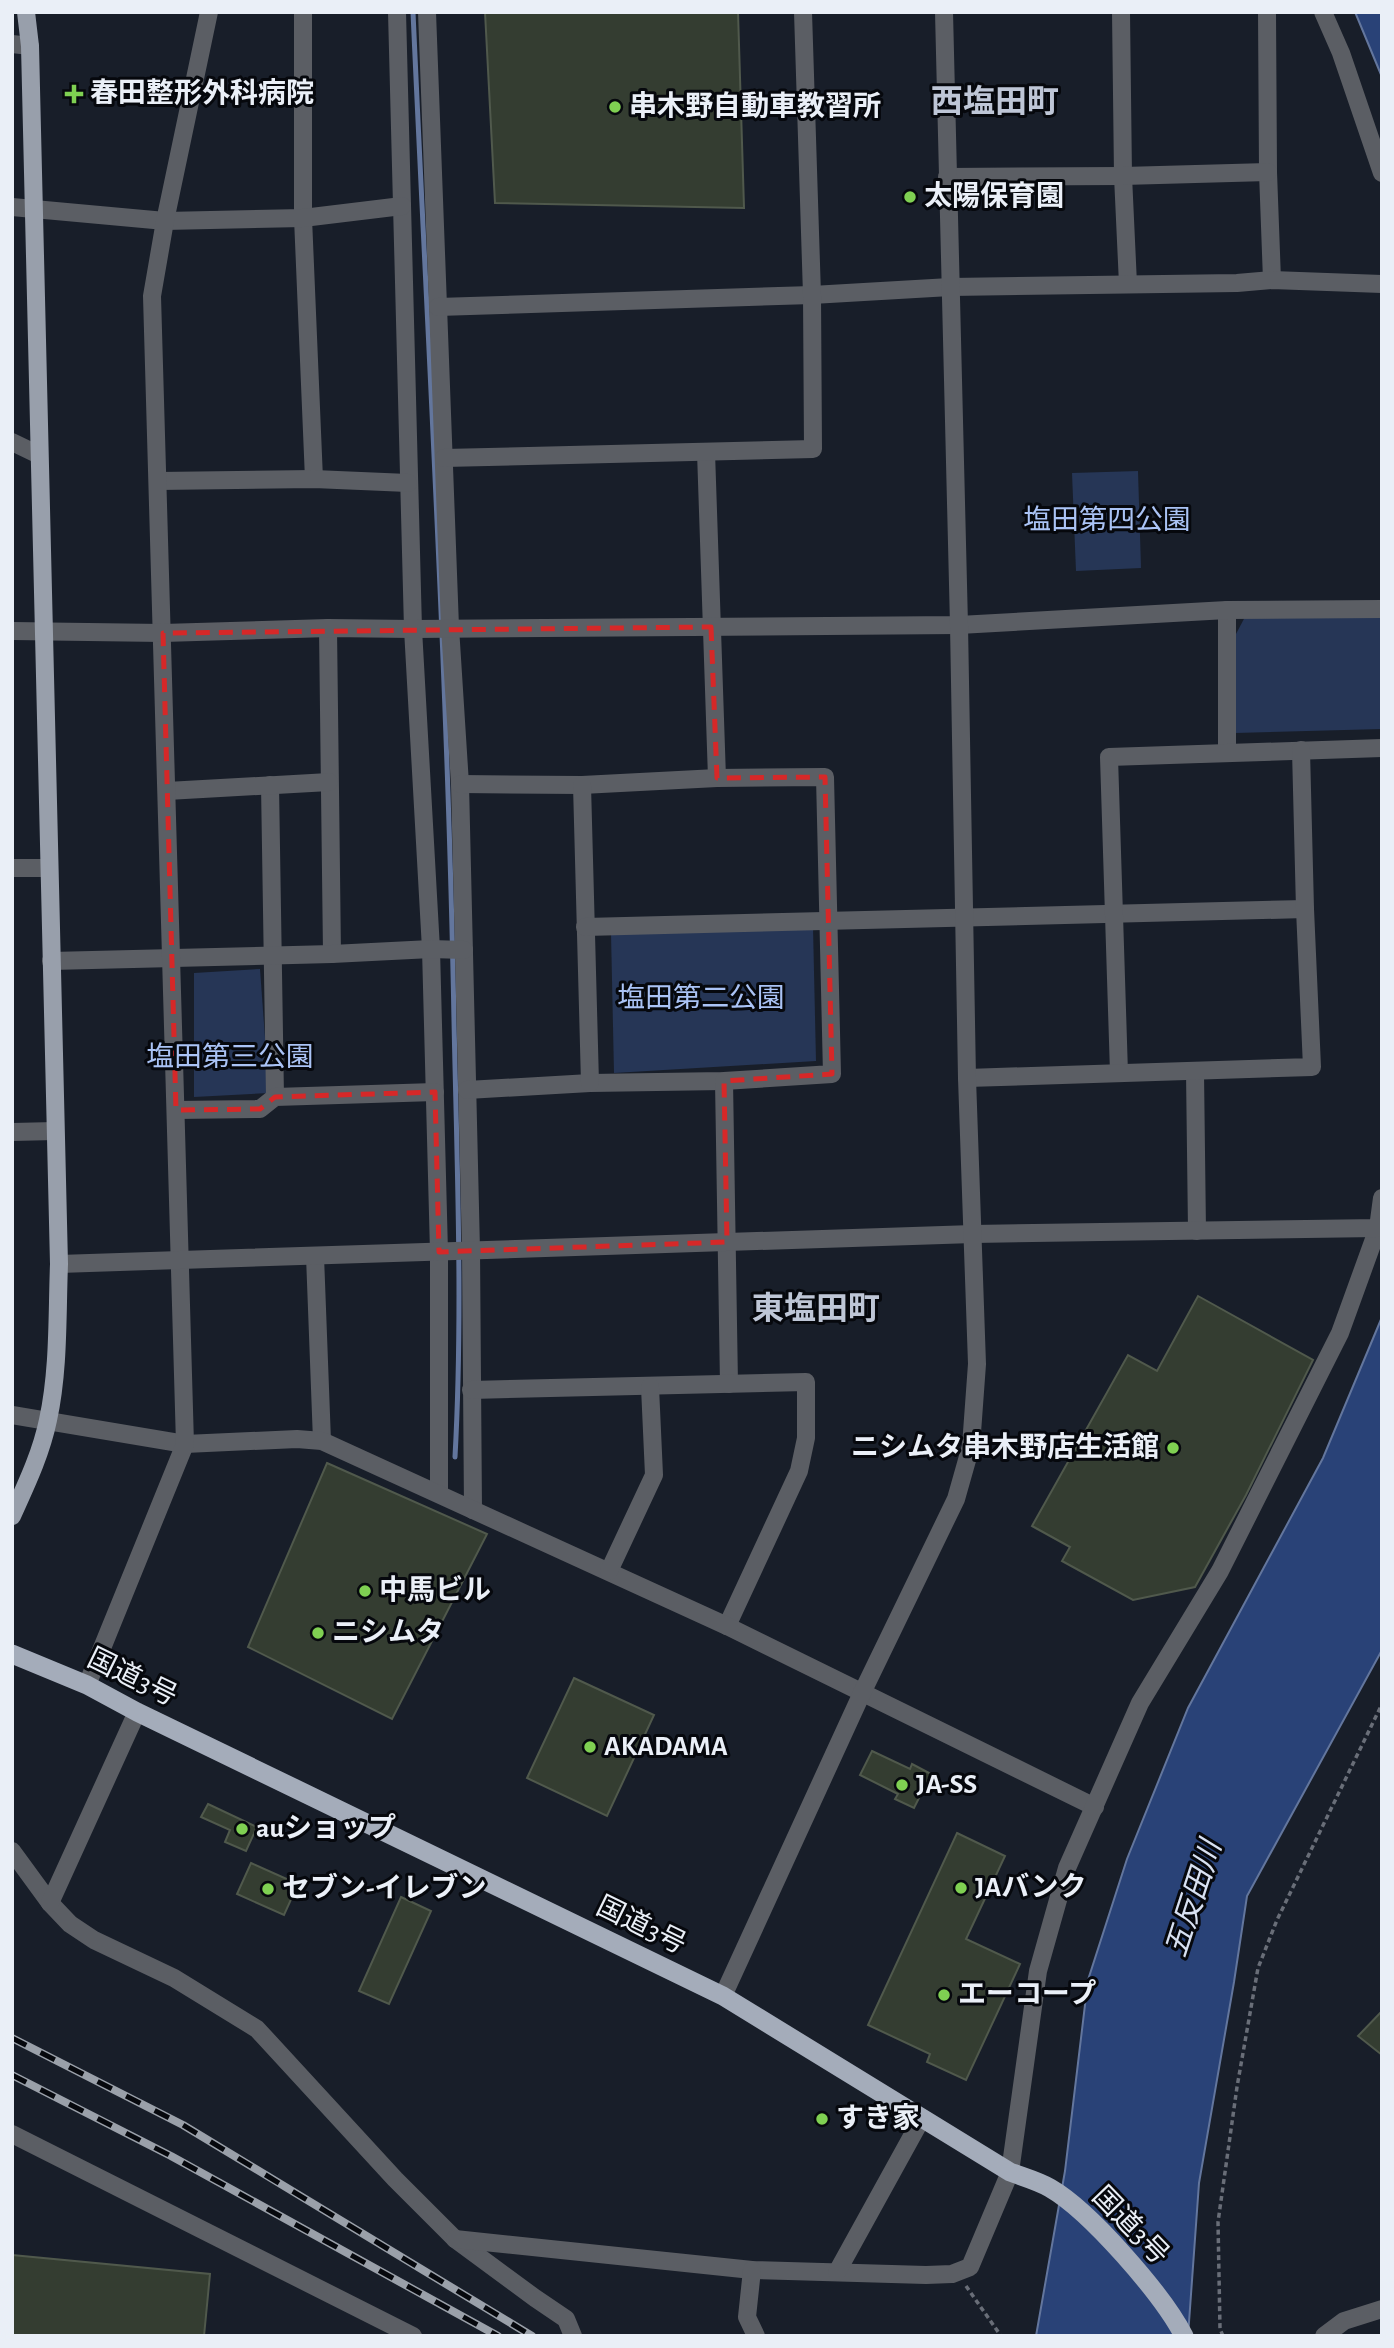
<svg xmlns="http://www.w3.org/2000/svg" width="1394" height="2348" font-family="'Alegreya Sans','Noto Sans JP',sans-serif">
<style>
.green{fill:#263656}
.water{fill:#294277;stroke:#63769d;stroke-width:2}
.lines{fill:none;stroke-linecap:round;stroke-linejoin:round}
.stream{stroke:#63769d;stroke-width:5}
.building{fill:#343d31;stroke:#50594c;stroke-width:2}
.path{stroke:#696e78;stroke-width:3.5;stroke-dasharray:5 3.5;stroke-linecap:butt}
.minor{stroke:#5b5e64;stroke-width:18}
.tertiary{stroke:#5b5e64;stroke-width:18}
.primary{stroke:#989fab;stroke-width:18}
.trunk{stroke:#a4acba;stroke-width:19}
.rail-casing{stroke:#9aa0a9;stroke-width:8}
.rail{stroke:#06080d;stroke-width:5;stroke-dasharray:16;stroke-linecap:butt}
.marked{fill:none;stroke:#d62828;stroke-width:5;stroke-dasharray:14 9;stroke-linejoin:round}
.poi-dot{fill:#7fd052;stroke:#06080d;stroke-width:2.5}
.labels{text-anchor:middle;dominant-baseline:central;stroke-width:6;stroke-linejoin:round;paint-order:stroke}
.poi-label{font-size:28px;font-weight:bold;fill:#eaeff7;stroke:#06080d;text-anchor:start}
.park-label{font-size:28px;fill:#aac3f5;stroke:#06080d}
.street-label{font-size:28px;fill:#eaeff7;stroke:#06080d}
.water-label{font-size:30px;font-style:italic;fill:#d8e1f2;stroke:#06080d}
.quarter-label{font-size:32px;font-weight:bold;fill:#bec6d6;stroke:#06080d}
</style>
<rect width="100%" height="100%" fill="#181e29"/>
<g class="green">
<path d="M1138,471l3,97 -65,3 -4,-98z"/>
<path d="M1382,614v115l-147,4 1,-99 10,-19z"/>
<path d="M813,927l3,134 -202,12 -3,-140z"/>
<path d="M260,969l9,124 -75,4v-124z"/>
</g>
<g class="water">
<path d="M1355,12h27v65z"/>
<path d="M1382,1317v333l-135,246 -13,86 -35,201 -11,153h-152l29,-165 23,-191 39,-121 61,-151 135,-250z"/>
</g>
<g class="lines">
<path class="stream" d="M413,12c15,336 35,673 41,1009 3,145 9,290 1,436"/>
</g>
<g class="building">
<path d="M485,12h253l6,196 -249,-5z"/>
<path d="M1198,1296l115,64 -67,135 -51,92 -62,13 -71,-39 8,-14 -38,-21 96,-171 29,16z"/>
<path d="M327,1463l160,71 -95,185 -144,-72z"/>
<path d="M574,1678l80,37 -47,101 -80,-38z"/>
<path d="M872,1751l38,18 2,-5 19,10 -17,34 -19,-9 3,-5 -38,-19z"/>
<path d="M208,1804l49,23 -11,24 -21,-9 5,-12 -29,-13z"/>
<path d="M957,1833l48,23 -39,83 54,25 -54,116 -39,-18 3,-8 -62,-29z"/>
<path d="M251,1863l47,21 -14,31 -47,-21z"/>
<path d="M401,1897l30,14 -42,93 -30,-13z"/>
<path d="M1382,2011v44l-24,-19z"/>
<path d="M12,2255l198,19 -6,62h-192z"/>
</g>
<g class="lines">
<g class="path">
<path d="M966,2286l35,50"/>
<path d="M1223,2336l-3,-7 -2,-107 19,-135 21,-119 19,-48 105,-216"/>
</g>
<g class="minor">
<path d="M303,12v206l11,261"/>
<path d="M397,12l16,617 18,320 8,303v241"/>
<path d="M427,12l23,615 10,157 11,466 2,260"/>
<path d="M1121,12l2,164 5,108"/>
<path d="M1267,12l1,160 4,108"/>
<path d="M12,44l18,2"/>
<path d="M947,177l176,-1 145,-4"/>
<path d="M12,207l153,14 138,-3 99,-12"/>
<path d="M438,307l374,-12 138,-8 287,-4 35,-3 110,4"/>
<path d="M12,442l27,13"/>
<path d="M706,452l11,326"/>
<path d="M444,458l369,-9 -1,-154 -9,-283"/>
<path d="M158,481l156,-2 94,4"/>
<path d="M328,628l4,326"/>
<path d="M1227,752v-142"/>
<path d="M460,784l122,1 135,-7 108,-1 7,297 -108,7 -134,2 -123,7"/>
<path d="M270,785l5,312"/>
<path d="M582,785l8,298"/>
<path d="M167,791l162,-9"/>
<path d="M12,868h36"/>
<path d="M585,927l720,-18"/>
<path d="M51,961l281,-7 99,-5 33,1"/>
<path d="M1195,1072l2,159"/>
<path d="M1119,1073l-10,-316 273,-9"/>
<path d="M967,1078l345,-11 -7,-158 -4,-159"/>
<path d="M724,1081l5,303"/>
<path d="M176,1110l84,-1 15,-12 160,-5"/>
<path d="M12,1132l43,-1"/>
<path d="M315,1256l7,185"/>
<path d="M471,1390l335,-8v56l-7,33 -72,155"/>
<path d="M12,1415l173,29 112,-5 25,2 405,185 368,181"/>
<path d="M609,1571l45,-96 -4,-88"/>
<path d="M87,1685l98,-241 -33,-1148 13,-75 44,-209"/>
<path d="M12,1851l38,52 20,21 24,16 80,38 83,51 138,150 60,60 80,59 31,21 7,17"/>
<path d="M50,1903l87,-191"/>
<path d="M12,2134l401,202"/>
<path d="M455,2239l297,31 174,5 26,-1 18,-7 40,-95 28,-201 29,-103 73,-165 80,-132 120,-238 38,-105"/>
<path d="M752,2270l-5,47 9,19"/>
<path d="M837,2272l85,-154"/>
</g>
<g class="tertiary">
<path d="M1323,12l18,41 41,120"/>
<path d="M12,631l151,2 165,-5 85,1 546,-4 268,-15 155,-1"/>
<path d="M59,1264l914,-30 405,-6 4,-30"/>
<path d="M723,1996l139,-303 94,-194 15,-53 6,-82 -10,-286 -8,-453 -15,-613"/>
<path d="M1324,2336l20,-15 38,-12"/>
</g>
<path class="primary" d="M12,1516c14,-31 29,-62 36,-96 11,-50 9,-105 11,-156l-29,-1218 -4,-34"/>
<path class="trunk" d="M12,1654l75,31 50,27 586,284 287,176c13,5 28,9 40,16 40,23 113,107 134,148"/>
<defs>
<g id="rail">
<path d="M12,2038l171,87 349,211"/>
<path d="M12,2075l159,81 327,180"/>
</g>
</defs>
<use href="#rail" class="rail-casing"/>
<use href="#rail" class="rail"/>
</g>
<path class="marked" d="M711,627l6,151 108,-1 7,297 -108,7 3,161 -288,10 -4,-160 -160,5 -15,12 -84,1 -13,-477z"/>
<g class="poi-dot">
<path d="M70.5 83.5h7v7h7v7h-7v7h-7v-7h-7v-7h7z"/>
<circle cx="615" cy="107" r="7"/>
<circle cx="910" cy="197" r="7"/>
<circle cx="1173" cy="1448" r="7"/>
<circle cx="365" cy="1591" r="7"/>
<circle cx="318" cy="1633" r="7"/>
<circle cx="590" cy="1747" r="7"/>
<circle cx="902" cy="1785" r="7"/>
<circle cx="242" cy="1829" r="7"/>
<circle cx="961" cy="1888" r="7"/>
<circle cx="268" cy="1889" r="7"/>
<circle cx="944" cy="1995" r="7"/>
<circle cx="822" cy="2119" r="7"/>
</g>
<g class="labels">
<g class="poi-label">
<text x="90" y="94">春田整形外科病院</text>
<text x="629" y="107">串木野自動車教習所</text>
<text x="924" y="197">太陽保育園</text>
<text x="1159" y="1448" text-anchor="end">ニシムタ串木野店生活館</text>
<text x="379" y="1591">中馬ビル</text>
<text x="332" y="1633">ニシムタ</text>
<text x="604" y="1747">AKADAMA</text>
<text x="916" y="1785">JA-SS</text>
<text x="256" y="1829">auショップ</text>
<text x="975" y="1888">JAバンク</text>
<text x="282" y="1889">セブン-イレブン</text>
<text x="958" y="1995">エーコープ</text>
<text x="836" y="2119">すき家</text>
</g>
<g class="park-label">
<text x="1107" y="521">塩田第四公園</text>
<text x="701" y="999">塩田第二公園</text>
<text x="230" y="1058">塩田第三公園</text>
</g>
<g class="street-label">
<text transform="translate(132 1678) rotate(26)">国道3号</text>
<text transform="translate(641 1926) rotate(26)">国道3号</text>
<text transform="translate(1130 2226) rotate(46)">国道3号</text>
</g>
<g class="water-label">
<text transform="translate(1194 1899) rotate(-72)">五反田川</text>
</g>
<g class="quarter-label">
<text x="995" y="102">西塩田町</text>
<text x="816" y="1309">東塩田町</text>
</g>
</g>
<rect width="1394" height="2348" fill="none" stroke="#eaeff7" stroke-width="28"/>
</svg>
